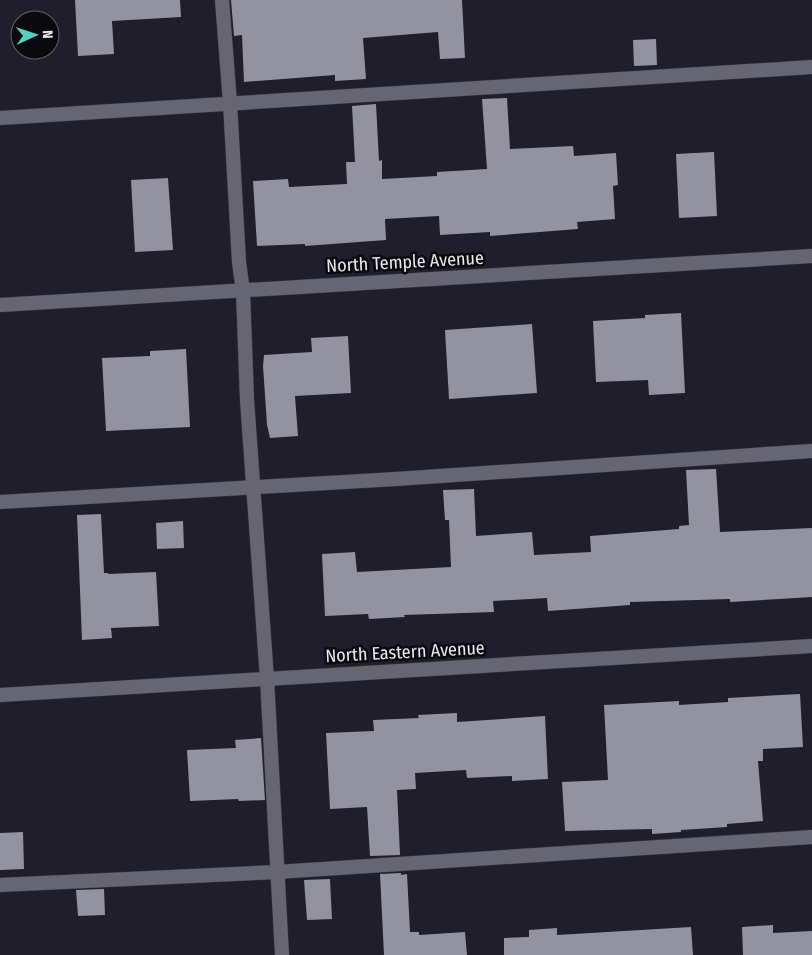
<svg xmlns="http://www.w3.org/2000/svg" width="812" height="955" font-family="'Fira Sans Condensed',sans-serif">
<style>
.building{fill:#9292a1}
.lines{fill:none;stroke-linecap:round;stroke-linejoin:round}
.service-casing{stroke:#3a3a43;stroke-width:15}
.minor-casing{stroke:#3a3a43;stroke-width:15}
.service{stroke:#656573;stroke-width:14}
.minor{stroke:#656573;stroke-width:14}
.labels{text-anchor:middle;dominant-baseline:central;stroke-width:5;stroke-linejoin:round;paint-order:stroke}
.street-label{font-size:18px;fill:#e9e9f1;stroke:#09090e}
</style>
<rect width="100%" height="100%" fill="#1f1e2a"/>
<g class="building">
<path d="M75,0h105l1,17 -69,4 2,33 -36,2z"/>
<path d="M231,0h231l3,58 -25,1 -2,-27 -75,6 3,41 -31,2v-6l-91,7 -2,-47 -8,1z"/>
<path d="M656,39l1,26 -23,1 -1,-26z"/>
<path d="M507,98l3,51 63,-3 1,10 42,-3 2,32 -5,1 2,33 -38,3 1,7 -88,7v-4l-50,3 -1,-19 -54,3 1,21 -81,6v-2l-48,2 -4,-65 35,-2 1,8 58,-3 -1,-22h9l-3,-56 24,-2 3,57 3,-1v19l55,-3v-4l50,-3 -5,-70z"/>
<path d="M714,152l3,64 -38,2 -3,-64z"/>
<path d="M168,178l5,72 -38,2 -4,-72z"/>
<path d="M681,313l4,80 -36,2 -1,-15 -52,2 -3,-61 52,-3v-3z"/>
<path d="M532,324l5,69 -88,6 -4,-69z"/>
<path d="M348,336l3,57 -56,3 3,40 -28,2 -3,-13 -4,-59 1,-11 48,-3 -1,-14z"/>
<path d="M186,349l4,78 -84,4 -4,-73 48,-2v-5z"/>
<path d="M716,469l4,63 92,-4v69l-82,5v-3l-100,3v3l-82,6 -1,-13 -54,3 1,11 -90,3 1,2 -36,2 -1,-5 -43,2 -3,-62 33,-2 2,20 94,-5 -2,-47h-4l-2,-30 31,-1 2,47 56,-4 2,23 57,-3 -1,-16 89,-7v-3l10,-1 -3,-55z"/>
<path d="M101,514l3,59h4v1l48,-2 3,54 -48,2 1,10 -30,2 -5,-125z"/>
<path d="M183,521l1,27 -27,1 -1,-26z"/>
<path d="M800,694l3,53 -40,2v12h-5l5,60 -36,3v3l-46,3v2l-29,2v-5l-87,2 -3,-49 46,-2 -4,-75 75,-4v4l49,-3v-4z"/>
<path d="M457,713v9l88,-6 3,63 -36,2v-5l-45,2 -1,-8 -51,3 1,16 -19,1 3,65 -30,1 -3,-49 -37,2 -4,-76 48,-2 -1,-11 46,-2 -1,-3z"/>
<path d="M261,738l4,62 -26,1 -1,-2 -48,2 -3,-51 49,-2 -1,-8z"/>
<path d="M23,832l1,37 -24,1v-37z"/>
<path d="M401,873v2l6,-1 3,58h9v3l46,-3 2,23h-83l-4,-81z"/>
<path d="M330,879l2,40 -25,1 -3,-40z"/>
<path d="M104,889l1,26 -27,1 -2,-26z"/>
<path d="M773,925v8l39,-2v24h-69l-1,-28z"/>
<path d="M691,927l2,28h-189v-17l25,-1v-7l28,-2v7z"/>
</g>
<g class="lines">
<defs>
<g id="service">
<path d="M222,0l8,103 9,159 4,29 4,109 20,279 15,276"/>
<path d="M0,118l812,-51"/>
<path d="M0,502l396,-23 416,-28"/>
<path d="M0,885l277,-13 535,-35"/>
</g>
<g id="minor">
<path d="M0,305l812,-49"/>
<path d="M0,695l812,-49"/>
</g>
</defs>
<use href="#service" class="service-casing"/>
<use href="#minor" class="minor-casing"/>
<use href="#service" class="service"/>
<use href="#minor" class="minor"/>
</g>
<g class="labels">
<g class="street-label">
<text transform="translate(405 262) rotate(-3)">North Temple Avenue</text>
<text transform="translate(405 652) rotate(-3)">North Eastern Avenue</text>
</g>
</g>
<g transform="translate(35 35) rotate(87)"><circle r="24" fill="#09090e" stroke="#636369"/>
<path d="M0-4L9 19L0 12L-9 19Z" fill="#59cebe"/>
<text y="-8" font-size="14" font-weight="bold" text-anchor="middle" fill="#e9e9f1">N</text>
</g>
</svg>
